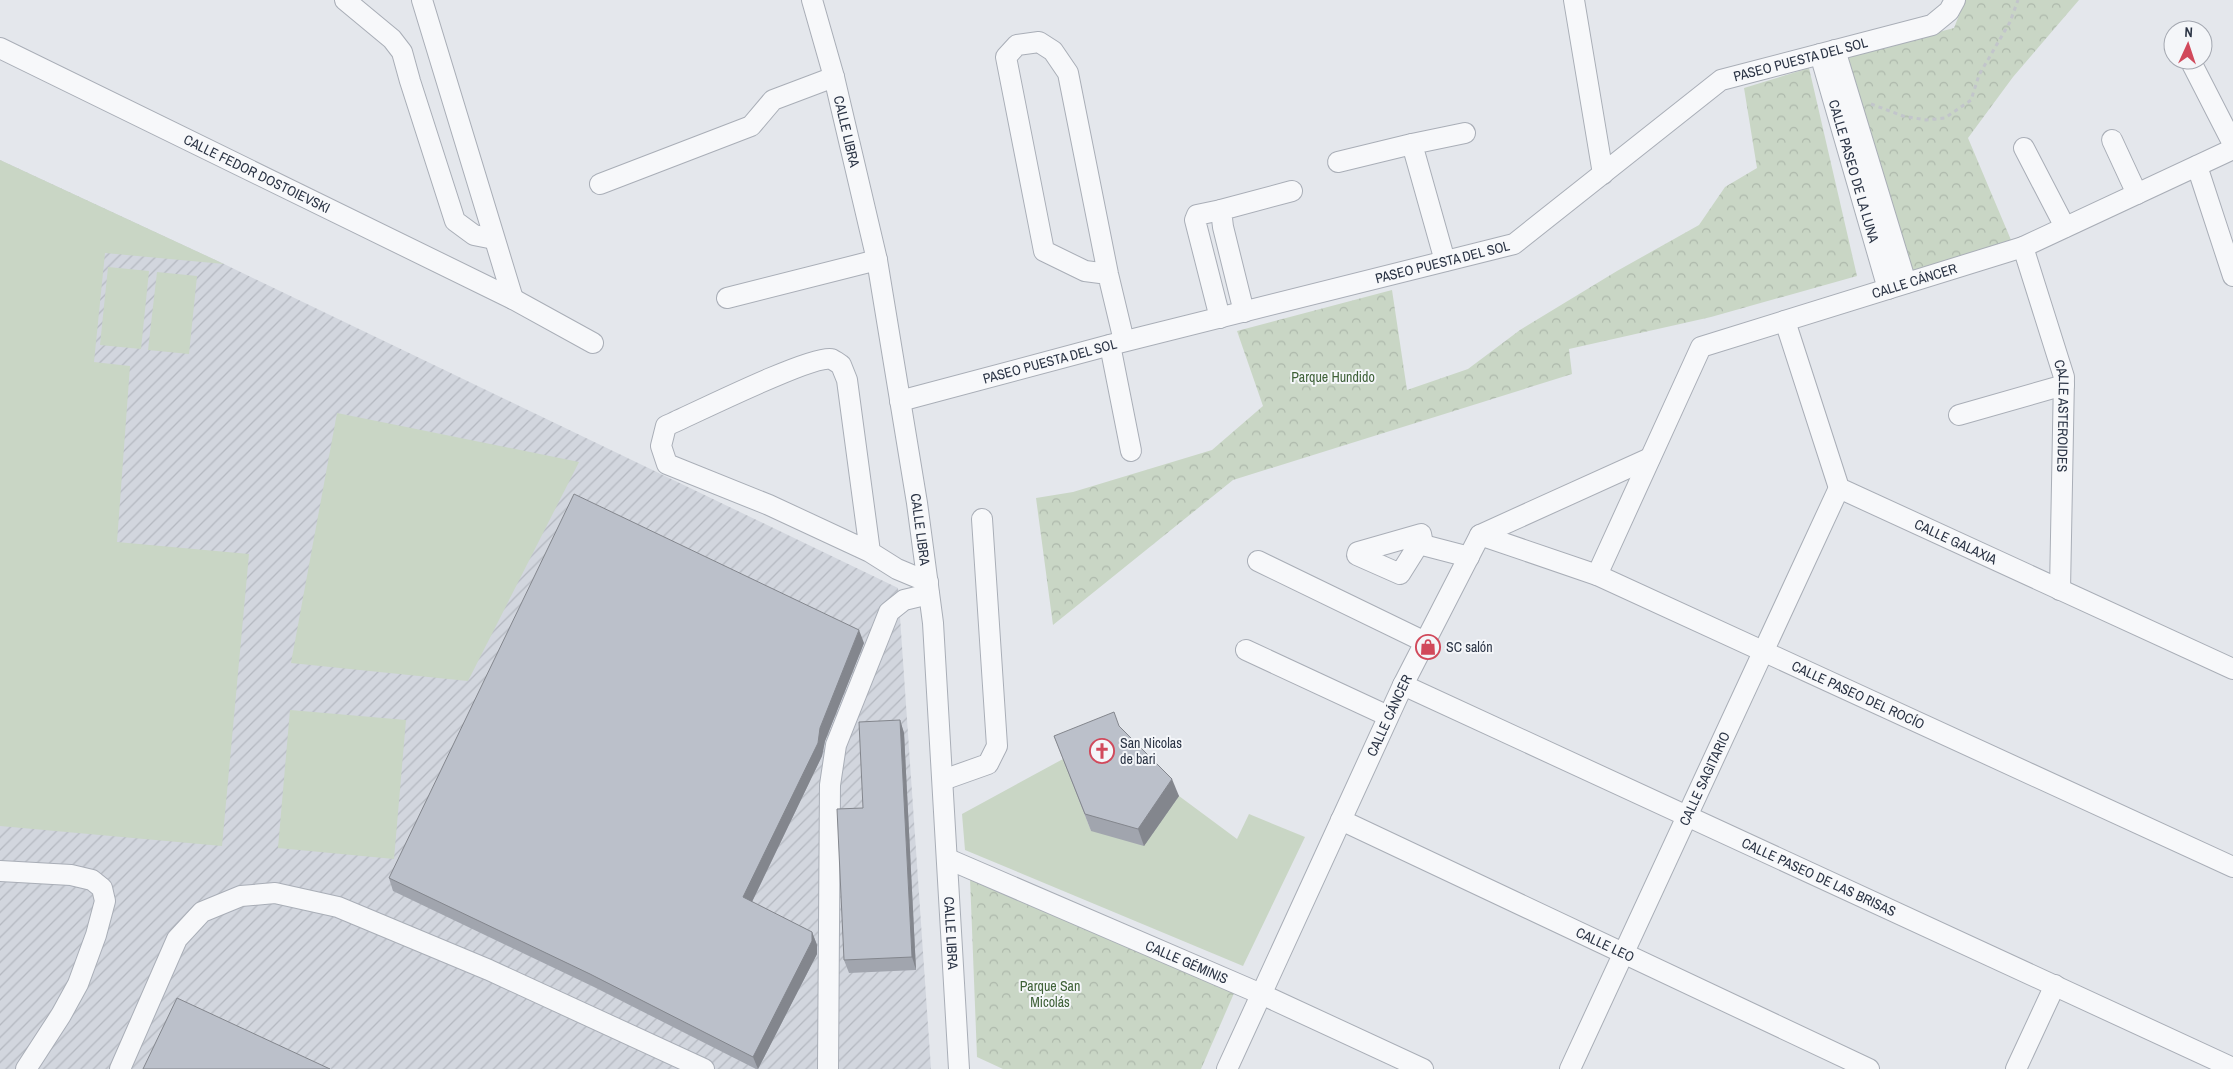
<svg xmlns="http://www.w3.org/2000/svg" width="2233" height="1069" font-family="'Archivo Narrow',sans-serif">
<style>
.industrial{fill:url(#industrial-furrows)}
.park{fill:url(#park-crowns)}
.garden{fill:#c9d6c5}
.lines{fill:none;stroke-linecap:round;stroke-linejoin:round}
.minor-casing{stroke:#a9aeb7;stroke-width:22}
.path{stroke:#c2c5cb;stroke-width:3;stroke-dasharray:4 4;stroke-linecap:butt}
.minor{stroke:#f7f8fa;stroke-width:20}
.wall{fill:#a1a5ae}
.shaded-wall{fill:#83868d}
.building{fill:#bbc0ca;stroke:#83868d}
.labels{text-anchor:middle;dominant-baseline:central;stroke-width:4;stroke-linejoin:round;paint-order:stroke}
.street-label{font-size:14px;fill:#2b3445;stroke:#f4f6f9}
.park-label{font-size:14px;fill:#3f6138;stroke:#f4f6f9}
.poi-label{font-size:14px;fill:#2b3445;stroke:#f4f6f9;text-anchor:start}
</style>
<defs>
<pattern id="industrial-furrows" width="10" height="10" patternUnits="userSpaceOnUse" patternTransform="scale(1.25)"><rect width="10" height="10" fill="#d2d6de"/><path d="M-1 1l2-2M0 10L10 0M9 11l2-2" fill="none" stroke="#b4b8c0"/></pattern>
<pattern id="park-crowns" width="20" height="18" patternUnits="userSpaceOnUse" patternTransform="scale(1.25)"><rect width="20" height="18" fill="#c9d6c5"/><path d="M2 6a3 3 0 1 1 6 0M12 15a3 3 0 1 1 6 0" fill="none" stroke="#adb8ab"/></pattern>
</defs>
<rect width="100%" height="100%" fill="#e4e7ec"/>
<path class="industrial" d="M0,160l224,104 674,324 33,481h-931z"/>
<g class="park">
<path d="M1965,0h114l-66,77 -45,61 43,102 -99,31 -66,-215 108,-28z"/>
<path d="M1809,68l48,208 -146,41 -142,32 3,25 -339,106 -180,145 -17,-127 37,-6 139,-42 51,-44 -26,-75 155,-41 15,100 61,-21 52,-39 97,-59 82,-46 26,-38 32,-19 -13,-80z"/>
<path d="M970,878l265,113 -34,78h-198l-26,-12z"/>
</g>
<g class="garden">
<path d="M0,160l224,104 -119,-11 -11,109 36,4 -13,176 132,12 -27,292 -222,-20z"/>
<path d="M108,267l41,4 -8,78 -41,-4z"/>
<path d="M157,272l40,4 -8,78 -41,-4z"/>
<path d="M337,413l242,49 -111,219 -177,-18z"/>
<path d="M290,710l116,10 -12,139 -116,-11z"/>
<path d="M1063,759l28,72 88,-35 58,43 12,-25 56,23 -62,129 -278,-116 -3,-36z"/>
</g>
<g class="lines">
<defs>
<g id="minor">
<path d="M345,0l47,39 10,13 8,29 45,140 19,14 20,4"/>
<path d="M422,0l91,299"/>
<path id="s1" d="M812,0l22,77 43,183 40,243 16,120 26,446"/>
<path d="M1574,0l29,174"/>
<path id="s2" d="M0,48l513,251 80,44"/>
<path d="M1835,50l71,233"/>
<path id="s3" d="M1820,54l68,235"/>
<path d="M2190,60l43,84"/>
<path d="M2112,140l25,54"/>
<path d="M2024,148l41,79"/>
<path d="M1338,162l74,-18"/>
<path d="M2197,166l36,110"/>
<path d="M600,184l151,-58 22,-26 61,-23"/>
<path id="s4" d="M2023,247l41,130 -4,213"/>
<path d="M1445,261l-33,-117 53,-11"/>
<path d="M1108,274l-23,-3 -41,-20 -38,-194 11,-12 22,-3 14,9 15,22 40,201 16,67"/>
<path d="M727,298l150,-38"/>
<path d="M1244,312l-21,-85 -2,-17 71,-19"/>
<path d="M1220,318l-25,-98 2,-5 24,-5"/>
<path id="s5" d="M1785,321l54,167 394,181"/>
<path d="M1110,345l21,106"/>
<path id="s6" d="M900,401l210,-56 404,-101 207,-164 211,-55 17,-14 6,-11"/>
<path d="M1959,415l105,-30"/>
<path d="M1421,534l1,5 -22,35 -43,-19 1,-3z"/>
<path id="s7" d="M1480,535l117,40 636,292"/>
<path d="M1419,544l50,13"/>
<path d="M870,552l-23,-172 -6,-15c-3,-2 -7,-5 -10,-6 -20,-4 -140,56 -165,67l-5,20 6,18 102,41 101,47 27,17 31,13"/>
<path d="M1258,561l167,81"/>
<path id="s8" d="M1597,575l104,-228 322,-100 210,-98"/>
<path d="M1246,650l142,66"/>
<path id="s9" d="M1403,685l830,383"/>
<path d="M943,780l45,-16 9,-18 -15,-227"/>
<path id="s10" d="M1341,820l528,249"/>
<path id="s11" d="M948,859l313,135 162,75"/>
<path d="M0,871l71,4 21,5 10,8 3,13 -9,34 -18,49 -17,31 -35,54"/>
<path d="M120,1069l57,-130 25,-27 39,-16 34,-3 63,14 151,63 215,99"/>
<path d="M828,1069l2,-284 6,-40 53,-133 15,-12 25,-6"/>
<path id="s12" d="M1227,1069l176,-384 77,-150 170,-77"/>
<path id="s13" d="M1570,1069l269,-581"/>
<path d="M2016,1069l39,-84"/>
</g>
</defs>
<use href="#minor" class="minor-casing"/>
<path class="path" d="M1871,104l32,12 23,4 19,-2 26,-18 8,-25 31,-53 8,-22"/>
<use href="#minor" class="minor"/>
</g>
<g class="wall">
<path d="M864,643l-39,98 -3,15 -70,146 60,30 5,13v9l-59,115h-2l-162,-82 -201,-96 -4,-13z"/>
<path d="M900,720l4,13 12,237 -67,3 -5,-13 19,-152z"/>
<path d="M1119,726l60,70 -35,50 -53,-15 -37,-95z"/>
</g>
<g class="shaded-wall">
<path d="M859,630l5,13 -39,98 -3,15 -74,154 -5,-13 77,-169z"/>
<path d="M900,720l4,13 12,237 -4,-13z"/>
<path d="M1172,779l7,17 -35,50 -6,-17z"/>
<path d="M812,932l5,13v9l-59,115 -5,-12z"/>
</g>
<g class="building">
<path d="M574,494l285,136 -39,98 -2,15 -75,154 69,35v9l-59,116 -163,-83 -201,-96z"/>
<path d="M1114,712l5,14 53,53 -34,50 -53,-15 -31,-78z"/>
<path d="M900,720l12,237 -68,3 -7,-151 26,-1 -4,-86z"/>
<path d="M177,998l153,71h-187z"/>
</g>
<defs>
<symbol id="shop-ring" viewBox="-11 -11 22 22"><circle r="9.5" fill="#f4f6f9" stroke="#d1495b" stroke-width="1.5"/><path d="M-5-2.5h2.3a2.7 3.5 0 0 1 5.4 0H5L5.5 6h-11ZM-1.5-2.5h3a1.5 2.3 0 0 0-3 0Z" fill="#d1495b"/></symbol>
<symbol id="church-ring" viewBox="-11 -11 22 22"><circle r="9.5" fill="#f4f6f9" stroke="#d1495b" stroke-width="1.5"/><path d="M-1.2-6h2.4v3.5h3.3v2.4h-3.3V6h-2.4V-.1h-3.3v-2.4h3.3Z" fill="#d1495b"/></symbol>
</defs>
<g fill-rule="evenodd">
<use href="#shop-ring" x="1414" y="633" width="28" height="28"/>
<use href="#church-ring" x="1088" y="737" width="28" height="28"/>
</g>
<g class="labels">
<g class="street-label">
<text stroke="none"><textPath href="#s6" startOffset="980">PASEO PUESTA DEL SOL</textPath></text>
<text stroke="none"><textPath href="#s1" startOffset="136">CALLE LIBRA</textPath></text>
<text stroke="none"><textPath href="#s3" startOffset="122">CALLE PASEO DE LA LUNA</textPath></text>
<text stroke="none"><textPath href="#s2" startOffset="286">CALLE FEDOR DOSTOIEVSKI</textPath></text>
<text stroke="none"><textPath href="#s6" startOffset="560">PASEO PUESTA DEL SOL</textPath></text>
<text stroke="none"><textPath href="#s8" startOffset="474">CALLE CÁNCER</textPath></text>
<text stroke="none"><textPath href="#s6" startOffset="155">PASEO PUESTA DEL SOL</textPath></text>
<text stroke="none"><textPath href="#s4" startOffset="175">CALLE ASTEROIDES</textPath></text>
<text stroke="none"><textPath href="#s1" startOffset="541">CALLE LIBRA</textPath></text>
<text stroke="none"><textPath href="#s5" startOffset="304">CALLE GALAXIA</textPath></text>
<text stroke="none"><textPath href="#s7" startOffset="411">CALLE PASEO DEL ROCÍO</textPath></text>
<text stroke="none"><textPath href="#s12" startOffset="389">CALLE CÁNCER</textPath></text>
<text stroke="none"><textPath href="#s13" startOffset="320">CALLE SAGITARIO</textPath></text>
<text stroke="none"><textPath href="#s9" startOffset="458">CALLE PASEO DE LAS BRISAS</textPath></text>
<text stroke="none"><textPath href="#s1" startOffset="946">CALLE LIBRA</textPath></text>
<text stroke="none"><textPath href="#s10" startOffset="292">CALLE LEO</textPath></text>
<text stroke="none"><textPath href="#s11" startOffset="260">CALLE GÉMINIS</textPath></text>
</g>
<g class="park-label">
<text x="1333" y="377">Parque Hundido</text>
<text x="1050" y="986">Parque San<tspan x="1050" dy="16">Micolás</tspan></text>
</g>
<g class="poi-label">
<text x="1446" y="647">SC salón</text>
<text x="1120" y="743">San Nicolas<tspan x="1120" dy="16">de bari</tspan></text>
</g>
</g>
<g transform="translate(2188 45) rotate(3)"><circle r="24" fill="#f4f6f9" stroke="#a4a8b1"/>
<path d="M0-4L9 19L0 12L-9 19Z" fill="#d1495b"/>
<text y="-8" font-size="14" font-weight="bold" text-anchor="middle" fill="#2b3445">N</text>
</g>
</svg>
